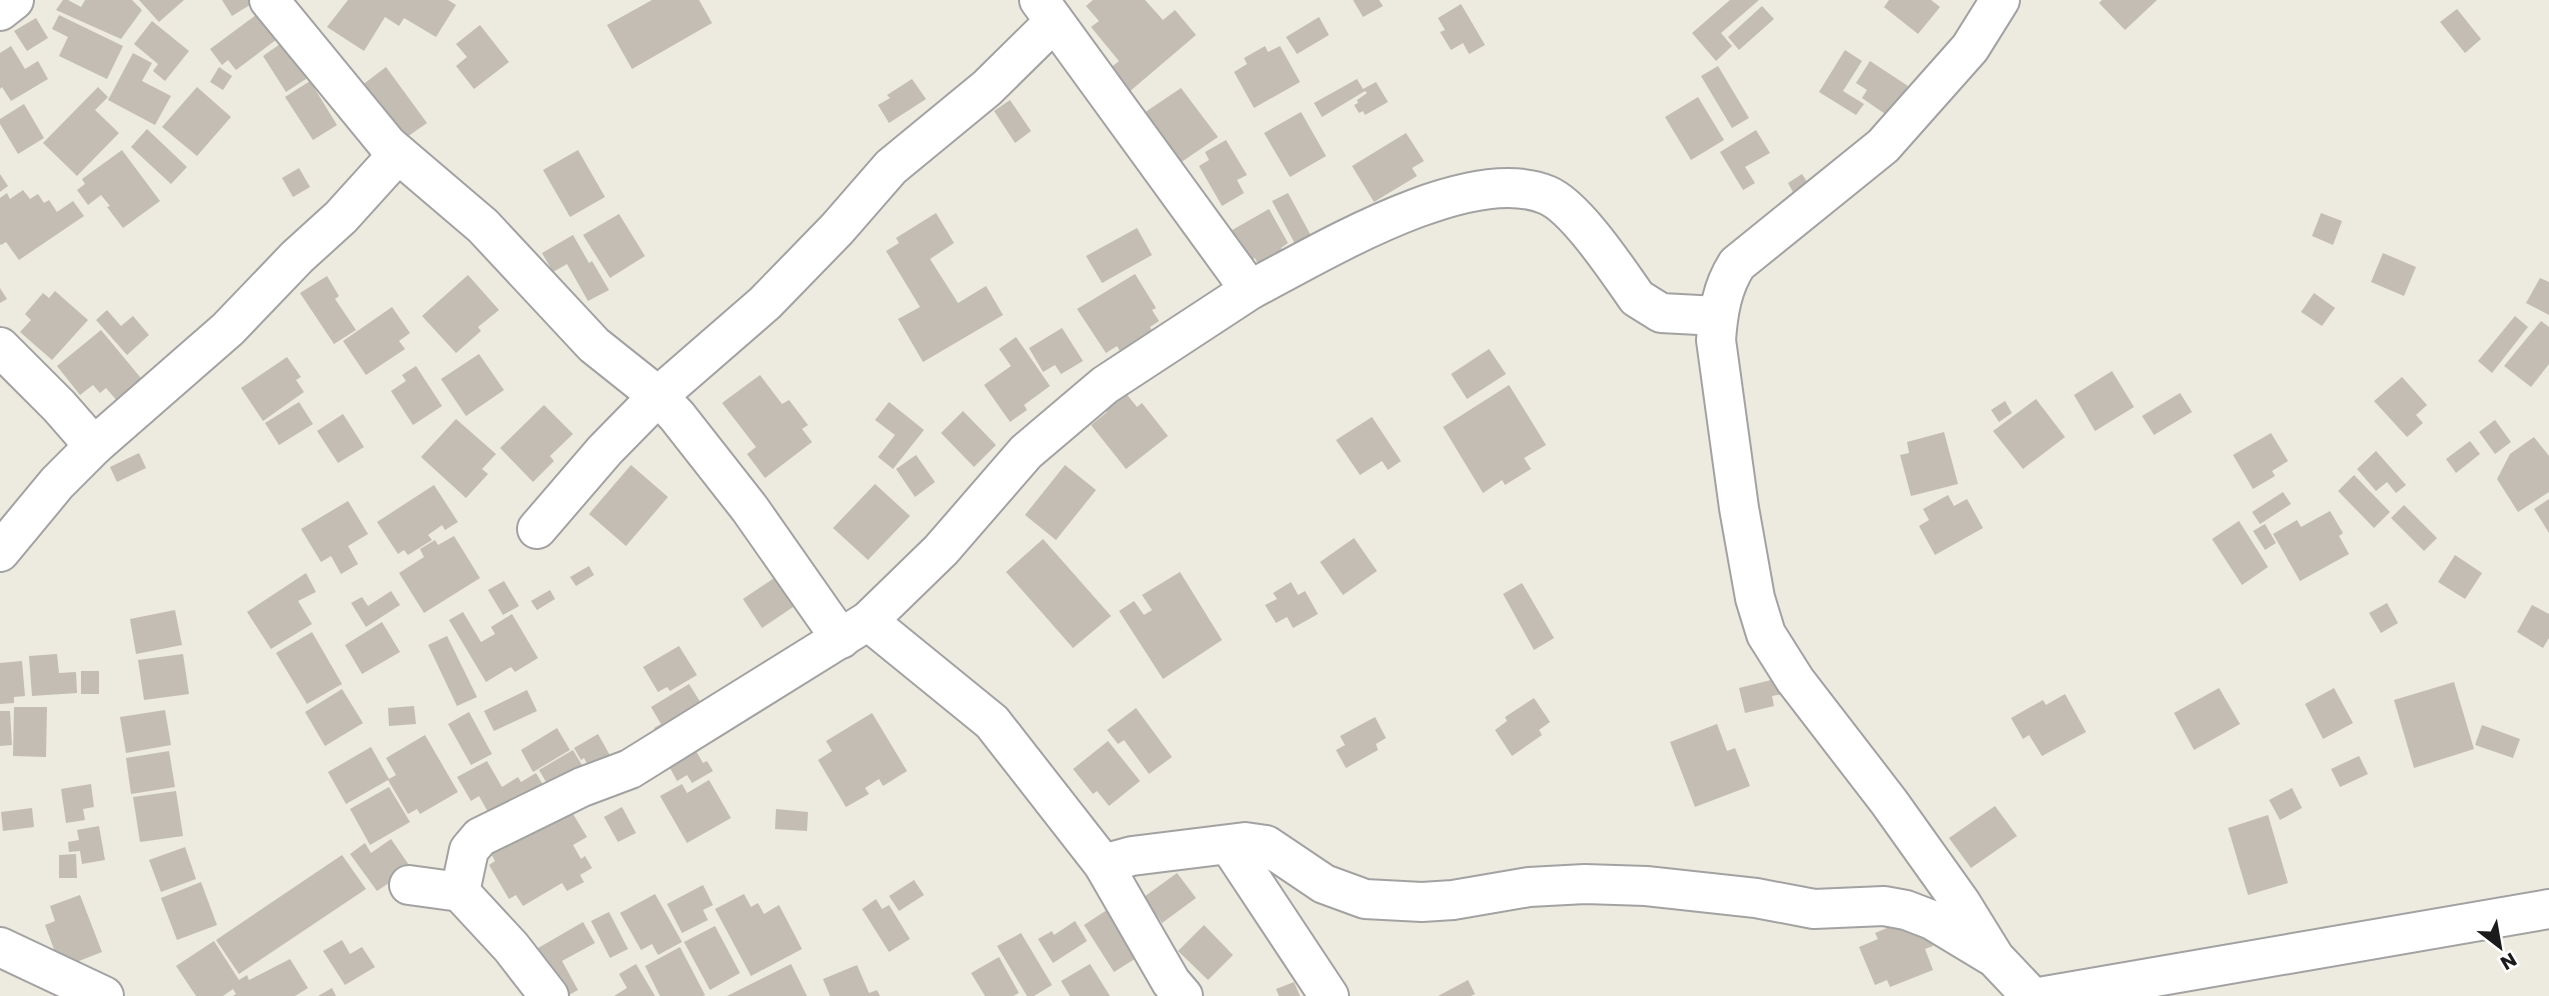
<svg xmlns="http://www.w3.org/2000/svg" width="2549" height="996" font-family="Poppins,sans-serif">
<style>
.building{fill:#c4bdb3}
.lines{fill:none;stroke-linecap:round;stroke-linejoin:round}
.minor-casing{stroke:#a2a2a2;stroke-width:42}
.minor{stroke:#fff;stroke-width:38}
</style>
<rect width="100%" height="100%" fill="#edeadf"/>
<g class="building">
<path d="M63,0h5l13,7 4,-7h47l10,10 -21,29 -65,-29z"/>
<path d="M139,0h45l-25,22z"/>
<path d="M222,0h29l2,3 -21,13z"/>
<path d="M348,0h100l8,5 -20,32 -32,-19 -5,8 -14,-9 -21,34 -37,-24z"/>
<path d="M652,0h47l13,23 -80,46 -25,-44z"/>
<path d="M1093,0h52l18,20 12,-10 21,25 -67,57 -20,-23 10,-8 -28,-34 8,-6 -13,-15z"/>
<path d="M1353,0h26l4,6 -20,11z"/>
<path d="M1730,0h29l-38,33 11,13 -16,15 -24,-28z"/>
<path d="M1889,0h42l9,7 -22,27 -34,-27z"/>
<path d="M2102,0h55l-32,30 -26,-27z"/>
<path d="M1461,4l24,41 -16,9 -6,-11 -12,7 -11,-18 5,-2 -7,-12z"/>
<path d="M1762,6l12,13 -35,31 -11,-13z"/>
<path d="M2457,9l24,30 -16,14 -25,-31z"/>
<path d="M59,15l64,31 -16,33 -48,-23 9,-19 -16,-8z"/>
<path d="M256,15l11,14 5,-5 9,12 -45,34 -8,-10 -6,5 -12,-16z"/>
<path d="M1319,17l10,18 -32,19 -11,-17z"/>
<path d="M36,18l12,20 -21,13 -13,-20z"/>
<path d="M152,21l37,30 -24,30 -12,-10 5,-7 -24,-20z"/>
<path d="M480,25l29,37 -35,27 -18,-23 11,-9 -11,-13z"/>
<path d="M283,42l29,33 -26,17 -23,-36z"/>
<path d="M11,46l14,23 13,-8 10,18 -37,22 -9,-14 -2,2v-36z"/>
<path d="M1265,46l3,6 12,-6 20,36 -46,26 -20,-36 13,-8 -3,-6z"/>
<path d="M1845,50l17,11 -19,30 21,13 -8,11 -37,-23z"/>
<path d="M133,53l19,10 -10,18 29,15 -16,29 -47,-25z"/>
<path d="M1870,61l38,25 -20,30 -26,-18 5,-8 -11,-7z"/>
<path d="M1718,66l31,52 -17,10 -31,-52z"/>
<path d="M219,67l13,9 -9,14 -13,-8z"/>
<path d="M386,67l41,56 -30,21 -40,-55z"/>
<path d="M912,79l14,20 -37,24 -11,-18 12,-7 -3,-3z"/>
<path d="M1357,79l6,10 13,-7 12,20 -23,13 -2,-4 -4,2 -5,-8 4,-2 -1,-3 10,-7 -2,-2 -43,26 -8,-14z"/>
<path d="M310,81l27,44 -24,15 -28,-43z"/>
<path d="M98,87l10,10 -13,13 24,23 -42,43 -34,-33z"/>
<path d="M197,87l34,30 -34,39 -35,-29z"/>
<path d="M1181,88l37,49 -38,26 -36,-50z"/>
<path d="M1698,97l26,43 -33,20 -26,-43z"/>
<path d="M1010,100l21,31 -16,12 -21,-32z"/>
<path d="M24,104l20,34 -26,16 -18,-30v-5z"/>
<path d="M1301,112l25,44 -36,21 -26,-44z"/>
<path d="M147,129l40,38 -16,17 -40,-37z"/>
<path d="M1756,130l14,23 -25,14 10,16 -12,7 -23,-38z"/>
<path d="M1406,133l18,28 -12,7 5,8 -43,26 -22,-36z"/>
<path d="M1226,140l21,35 -10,5 7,13 -22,13 -23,-40 10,-6 -4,-8z"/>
<path d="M122,150l38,51 -37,27 -16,-21 3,-1 -9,-11 -13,10 -11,-15 8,-6 -3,-5z"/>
<path d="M578,150l27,47 -35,20 -27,-47z"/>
<path d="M299,168l11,19 -17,10 -11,-19z"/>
<path d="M0,174l8,12 -8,6z"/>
<path d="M1802,174l7,11 -15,9 -6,-11z"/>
<path d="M23,190l7,9 8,-5 6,9 5,-3 8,12 16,-11 11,15 -65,44 -13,-18 -5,3 -1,-1v-46l7,-5 3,6z"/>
<path d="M1288,193l28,52 -16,8 -28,-52z"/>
<path d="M1269,209l19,34 -7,5 5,8 -25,14 -6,-12 -11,6 -17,-31z"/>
<path d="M936,213l18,30 -24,16 28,44 28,-17 17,29 -80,47 -25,-43 22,-12 -34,-56 13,-8 -3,-5z"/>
<path d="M2321,213l21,8 -9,24 -21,-9z"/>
<path d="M619,214l26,42 -35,22 -27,-43z"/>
<path d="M1137,228l15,27 -50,28 -16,-27z"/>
<path d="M573,235l16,28 3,-2 17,29 -21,11 -21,-37 -14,8 -11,-19z"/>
<path d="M2383,253l33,14 -12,29 -33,-14z"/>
<path d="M1135,274l21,34 -4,2 7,11 -9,6 3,6 -32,20 -4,-7 -11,7 -29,-44z"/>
<path d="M468,275l31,35 -21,17 3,4 -25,22 -34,-37z"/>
<path d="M327,276l12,20 -4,3 21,31 -22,14 -34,-51z"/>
<path d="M2540,278l9,4v33l-23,-12z"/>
<path d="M0,288l7,11 -7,4z"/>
<path d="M55,291l33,29 -36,40 -32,-28 11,-12 -6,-6 18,-21 6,5z"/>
<path d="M2314,293l21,15 -13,18 -21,-14z"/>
<path d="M392,307l18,26 -11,8 6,8 -39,26 -23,-34z"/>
<path d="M107,310l14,16 12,-10 16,19 -22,20 -31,-35z"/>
<path d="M2515,316l13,11 -36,46 -14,-12z"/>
<path d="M2541,321l8,6v37l-18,23 -27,-21z"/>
<path d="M1062,328l21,33 -22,13 -6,-9 -12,7 -14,-24z"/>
<path d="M101,330l49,59 -25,21 -19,-22 -6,5 -7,-8 -13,10 -23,-29z"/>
<path d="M1016,337l34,49 -26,19 3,5 -17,12 -26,-37 27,-19 -12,-17z"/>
<path d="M1489,349l17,25 -39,25 -16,-25z"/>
<path d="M479,354l25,36 -38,26 -25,-37z"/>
<path d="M287,357l14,20 -5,3 8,12 -41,29 -22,-33z"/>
<path d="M416,366l26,40 -29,19 -22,-34 15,-10 -4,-6z"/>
<path d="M2112,371l22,36 -39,24 -21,-36z"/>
<path d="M760,375l22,29 7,-4 19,25 -6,4 10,13 -47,36 -18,-24 9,-7 -34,-44z"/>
<path d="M2402,377l25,28 -11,10 7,8 -16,14 -33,-36z"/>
<path d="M1509,385l37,60 -22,13 7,11 -26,16 -3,-5 -19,13 -40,-66z"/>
<path d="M1124,391l13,16 5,-4 26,33 -42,33 -35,-44 16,-13 -3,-4z"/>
<path d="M2180,393l12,19 -38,23 -12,-19z"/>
<path d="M2036,399l29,38 -42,32 -30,-38z"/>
<path d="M2005,401l7,12 -13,9 -8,-12z"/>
<path d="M299,402l14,22 -34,21 -14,-22z"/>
<path d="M889,402l35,28 -31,39 -15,-12 17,-22 -20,-15z"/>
<path d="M544,405l29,29 -23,22 4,5 -21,21 -33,-34z"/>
<path d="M963,411l33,34 -22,22 -33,-34z"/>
<path d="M343,414l21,33 -26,16 -21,-32z"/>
<path d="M1372,417l29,44 -13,9 -6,-9 -22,14 -24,-35z"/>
<path d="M456,419l40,35 -14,15 6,5 -22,24 -45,-41z"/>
<path d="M2495,420l16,22 -16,12 -16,-22z"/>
<path d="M1944,432l14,52 -47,12 -11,-41 9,-2 -2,-11z"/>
<path d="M2271,433l17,28 -16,10 3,5 -22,13 -20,-34z"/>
<path d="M2534,437l15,19v36l-31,20 -21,-33 13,-25z"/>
<path d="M2470,441l10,13 -24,19 -10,-14z"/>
<path d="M2376,451l30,34 -10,8 -9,-11 -11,9 -19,-22z"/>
<path d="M139,453l7,15 -29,14 -7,-15z"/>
<path d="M916,455l19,27 -20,15 -19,-28z"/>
<path d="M631,465l37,32 -42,49 -37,-32z"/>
<path d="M1065,465l31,25 -40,50 -31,-25z"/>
<path d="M2354,475l36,37 -16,16 -36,-37z"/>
<path d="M875,484l35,32 -42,44 -35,-32z"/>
<path d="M434,485l24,37 -13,8 -3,-5 -14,10 4,5 -24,15 -4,-5 -6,4 -21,-32z"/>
<path d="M2283,492l8,12 -31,20 -8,-12z"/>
<path d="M1948,495l6,11 13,-7 16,29 -48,27 -16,-29 10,-6 -6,-11z"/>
<path d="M2549,499v34l-15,-24z"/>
<path d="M348,501l20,33 -20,12 10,18 -17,10 -10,-18 -10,6 -20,-33z"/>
<path d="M2404,505l33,33 -13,13 -33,-33z"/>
<path d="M2330,511l13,22 -4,3 10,18 -49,27 -27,-47 24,-14 4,7z"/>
<path d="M2239,521l29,46 -26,18 -30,-46z"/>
<path d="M2265,524l11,19 -11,7 -12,-19z"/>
<path d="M454,536l26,42 -56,35 -25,-40 25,-16 -4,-8 15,-9 3,5z"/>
<path d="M1354,538l23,33 -34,24 -23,-33z"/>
<path d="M1043,539l68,77 -38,32 -67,-76z"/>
<path d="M2455,555l27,18 -17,26 -27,-17z"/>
<path d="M589,566l5,9 -18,11 -6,-9z"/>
<path d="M786,570l19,29 -43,29 -19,-29z"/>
<path d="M1180,572l42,68 -59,39 -44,-68 15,-10 10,14 8,-5 -10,-15z"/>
<path d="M306,573l10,19 -18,9 14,23 -41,25 -24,-37z"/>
<path d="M504,581l15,25 -16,9 -15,-25z"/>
<path d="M1291,582l7,13 7,-4 13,23 -25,14 -6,-11 -11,6 -11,-18 12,-6 -4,-6z"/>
<path d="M1522,583l32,55 -20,12 -31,-56z"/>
<path d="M550,590l5,9 -18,11 -6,-9z"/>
<path d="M391,591l9,14 -34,22 -15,-24 11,-6 6,9z"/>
<path d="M2387,603l11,20 -17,10 -12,-20z"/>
<path d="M2532,605l17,9v24l-6,10 -26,-16z"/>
<path d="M175,610l7,35 -46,9 -6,-35z"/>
<path d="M463,612l18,30 14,-8 -4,-7 21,-13 26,44 -23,14 -4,-5 -25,15 -37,-62z"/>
<path d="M382,622l18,30 -38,22 -17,-29z"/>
<path d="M312,632l30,52 -35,20 -31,-51z"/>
<path d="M447,636l30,61 -20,9 -29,-61z"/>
<path d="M679,646l18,29 -27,16 -3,-4 -9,5 -15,-25z"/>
<path d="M57,654l2,19 17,-1 1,21 -45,3 -3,-40z"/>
<path d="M183,654l6,40 -45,6 -6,-40z"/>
<path d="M22,661l3,35 -11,1v6l-14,1v-41z"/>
<rect x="81" y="671" width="18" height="23"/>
<path d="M1779,678l4,16 -11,2 2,10 -29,7 -6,-25z"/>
<path d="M2454,682l20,67 -60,19 -20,-68z"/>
<path d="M689,684l20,32 -46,28 -9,-16 7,-4 -10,-17z"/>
<path d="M2219,688l21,36 -46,26 -20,-37z"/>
<path d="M2334,688l19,35 -30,16 -18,-35z"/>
<path d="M342,689l21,34 -38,23 -20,-34z"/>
<path d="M527,690l10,21 -43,20 -10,-20z"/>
<path d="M2065,694l21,38 -44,24 -13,-21 -6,4 -12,-21 32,-18 3,5z"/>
<path d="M1534,698l16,24 -11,8 3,5 -30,21 -17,-26 12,-9 -2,-4z"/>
<path d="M414,706l2,18 -27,2 -1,-18z"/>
<path d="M14,707h33l-1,50 -33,-1z"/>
<path d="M1136,708l36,49 -23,17 -25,-34 -6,4 -11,-14z"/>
<path d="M165,710l6,35 -45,8 -6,-36z"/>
<path d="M0,711h10l2,34 -12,1z"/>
<path d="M469,712l23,42 -21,11 -23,-41z"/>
<path d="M872,713l35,58 -24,15 -4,-7 -14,9 4,6 -23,13 -28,-47 14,-9 -6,-10z"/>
<path d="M1375,717l11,21 -10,6 2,6 -32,18 -10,-18 9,-5 -5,-9z"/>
<path d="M1717,724l10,27 8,-3 15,38 -55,21 -25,-65z"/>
<path d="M2482,725l38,14 -7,19 -38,-13z"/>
<path d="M557,728l13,22 -37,22 -12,-22z"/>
<path d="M598,734l19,34 -21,12 -12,-22 -3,2 -7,-12z"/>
<path d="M425,735l33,57 -38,22 -3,-5 -9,5 -20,-34 -42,24 -18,-32 43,-25 18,32 7,-4 -10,-17z"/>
<path d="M1108,741l32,40 -31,25 -12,-15 -4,3 -20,-25z"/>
<path d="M573,750l16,27 -34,20 -16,-27z"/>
<path d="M169,751l6,36 -44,7 -5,-36z"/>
<path d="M696,751l7,12 4,-2 6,10 -21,12 -5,-8 -10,6 -8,-15z"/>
<path d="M2359,756l9,18 -28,13 -9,-18z"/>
<path d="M487,761l15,26 16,-10 3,5 15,-9 13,22 -61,17 -9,-16 -8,5 -14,-24z"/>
<path d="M709,780l22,38 -44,25 -27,-47 22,-12 5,9z"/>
<path d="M91,784l3,23 -11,2 2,11 -19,3 -5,-34z"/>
<path d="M389,787l21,35 -40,23 -20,-36z"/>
<path d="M2292,788l10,20 -22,12 -11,-20z"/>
<path d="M176,791l7,45 -43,6 -7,-45z"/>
<path d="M1995,806l22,30 -46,32 -22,-30z"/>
<path d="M622,807l14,26 -18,9 -14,-25z"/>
<path d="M32,808l2,19 -31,4 -2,-19z"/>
<path d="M570,809l17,28 -14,8 8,14 4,-3 7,12 -12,7 4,7 -17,9 -5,-8 -39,23 -7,-11 -7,4 -20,-34 6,-4 -10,-18z"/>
<path d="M776,809l32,3 -1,19 -32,-2z"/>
<path d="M2268,815l20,68 -40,12 -20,-67z"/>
<path d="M99,826l6,34 -23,4 -2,-13 -11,1 -1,-10 11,-2 -2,-10z"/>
<path d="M391,839l20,29 -34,23 -27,-37 15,-11 6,10z"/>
<path d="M185,847l11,32 -35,13 -12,-32z"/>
<path d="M76,854l1,24h-18v-23z"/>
<path d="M342,855l24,34 -127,85 -23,-34z"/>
<path d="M1177,873l19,25 -34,25 -18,-26z"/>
<path d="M914,880l10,15 -25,16 -10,-15z"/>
<path d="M201,882l16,43 -40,15 -16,-42z"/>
<path d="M703,885l10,20 -10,5 5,10 -26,13 -15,-29z"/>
<path d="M655,894l27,48 -24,13 -6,-11 -11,6 -21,-37z"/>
<path d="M744,894l7,13 7,-4 6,11 15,-9 23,44 -51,27 -36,-67z"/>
<path d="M80,895l22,57 -41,16 -16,-43 10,-4 -5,-15z"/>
<path d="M876,899l6,10 7,-4 21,34 -21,13 -27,-43z"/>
<path d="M1119,902l30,48 -35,22 -30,-47z"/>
<path d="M609,912l19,37 -18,9 -19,-37z"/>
<path d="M1075,921l12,20 -34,22 -15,-24 14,-8 2,4z"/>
<path d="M1923,921l10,25 -8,3 8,21 -43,17 -3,-7 -12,5 -16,-38 19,-8 -3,-6 24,-10 3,7z"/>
<path d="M583,922l12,21 -33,18 16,29 -11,6 -34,-45z"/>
<path d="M1204,925l29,30 -25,25 -30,-29z"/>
<path d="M715,926l25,47 -30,17 -26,-48z"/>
<path d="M1021,933l31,52 -18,11h-7l-30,-50z"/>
<path d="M342,940l8,14 12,-7 13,20 -30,18 -22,-34z"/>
<path d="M214,941l25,39 8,-5 2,5 41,-21 18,29 -13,8h-62l3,-2 -3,-5 -10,7h-27l-20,-30z"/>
<path d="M680,947l25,48 -2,1h-43l-15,-30z"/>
<path d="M999,957l20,36 -6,3h-28l-14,-23z"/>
<path d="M636,964l19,32h-41l13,-8 -8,-14z"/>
<path d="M791,964l16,32h-80z"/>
<path d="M1090,964l20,32h-40l-9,-15z"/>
<path d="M857,965l12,28 8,-3 3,6h-50l-7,-17z"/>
<path d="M1468,980l7,14 -4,2h-33z"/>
<path d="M1294,982l6,14h-21l-3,-7z"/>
<path d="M332,988l4,8h-18z"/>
</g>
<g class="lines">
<defs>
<g id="minor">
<path d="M269,0l119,145 95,81 111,119 64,51 19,20 73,93 91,130"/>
<path d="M2000,0l-30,48 -87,98 -146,118c-15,23 -19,49 -21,76l23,168 16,90 11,36 29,46 94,122 72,101 34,55 36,38"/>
<path d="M0,11l14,-11"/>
<path d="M1250,290c69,-36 219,-128 297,-95 29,12 71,76 90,103l24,15 57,3"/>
<path d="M0,347l59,59 35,40 -37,37 -57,69"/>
<path d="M94,446l134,-117 69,-72 44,-40 57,-63"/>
<path d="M537,529l68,-79 53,-54 107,-93 72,-74 54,-62 96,-79 67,-66"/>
<path d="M868,621l124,101 111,142 68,118 12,14"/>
<path d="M1229,845l100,151"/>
<path d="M1103,864l29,-8 113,-14 21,3 58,39 41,15 57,3 31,-2 76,-13 56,-3 61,2 110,12 58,11 70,-3 22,4 26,10 58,35"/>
<path d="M409,885l51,7 51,55 38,49"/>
<path d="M460,892l9,-42 11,-13 102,-50 48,-18 238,-148 73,-71 85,-98 79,-67 145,-95 -211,-290"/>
<path d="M0,947l104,49"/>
<path d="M2045,996l504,-87"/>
</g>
</defs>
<use href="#minor" class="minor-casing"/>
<use href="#minor" class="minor"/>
</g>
<g transform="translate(2500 947) rotate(149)" stroke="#ffffff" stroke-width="5" paint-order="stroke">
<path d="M0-5L12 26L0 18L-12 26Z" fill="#1b1b1b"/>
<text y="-10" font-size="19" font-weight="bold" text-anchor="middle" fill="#1b1b1b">N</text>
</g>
</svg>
